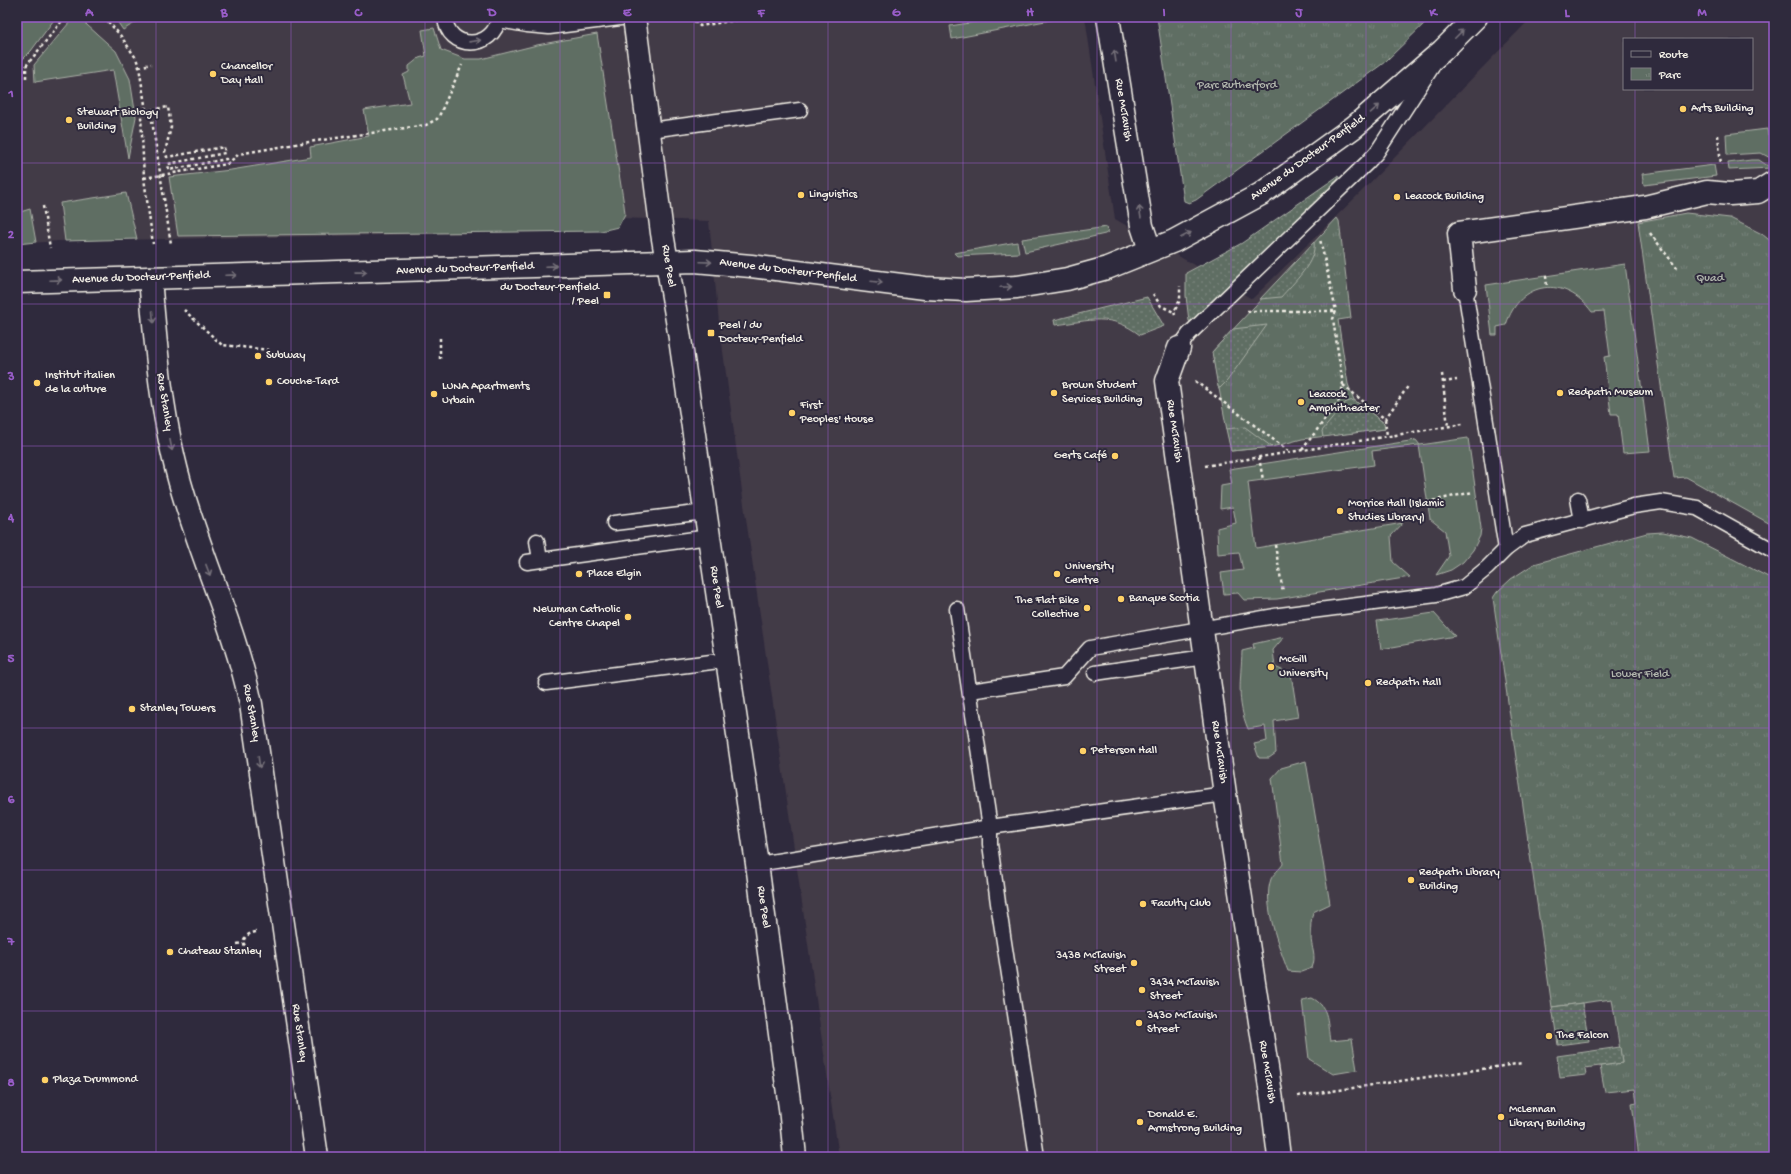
<svg xmlns="http://www.w3.org/2000/svg" width="1791" height="1174" font-family="'Gochi Hand',sans-serif">
<style>
.built{fill:#433a47;fill-rule:evenodd}
.grass{fill:#5f6e64;stroke:#aab0a6}
.park{fill:url(#park-tufts);stroke:#aab0a6}
.garden{fill:url(#garden-dots);stroke:#aab0a6}
.lines{fill:none;stroke-linecap:round;stroke-linejoin:round}
.lane-casing{stroke:#f4f1e8;stroke-width:17}
.street-casing{stroke:#f4f1e8;stroke-width:25}
.secondary-casing{stroke:#f4f1e8;stroke-width:25}
.path{stroke:#f4f1e8;stroke-width:2.5;stroke-dasharray:3 3;stroke-linecap:butt}
.lane{stroke:#2f2a3d;stroke-width:14}
.street{stroke:#2f2a3d;stroke-width:22}
.secondary{stroke:#2f2a3d;stroke-width:22}
.oneway{stroke:#747079}
.grid{fill:none;stroke:#995dc9;stroke-width:1;stroke-opacity:0.55}
.poi-dot{fill:#ffd166;stroke:#2f2a3d;stroke-width:1.5}
.labels{text-anchor:middle;dominant-baseline:central;stroke-width:4;stroke-linejoin:round;paint-order:stroke}
.poi-label{font-size:12px;fill:#f4f1e8;stroke:#2f2a3d;text-anchor:start}
.park-label{font-size:12px;fill:#b1b6ad;stroke:#2f2a3d}
.street-label{font-size:12px;fill:#f4f1e8;stroke:#2f2a3d}
.neatline{fill:none;stroke:#995dc9;stroke-width:1.5}
.grid-label{font-size:13px;text-anchor:middle;font-weight:bold;fill:#995dc9}
</style>
<defs>
<pattern id="park-tufts" width="24" height="20" patternUnits="userSpaceOnUse"><rect width="24" height="20" fill="#5f6e64"/><path d="M3 7l-1-3M5 7V3M7 7l1-3M15 17l-1-3M17 17v-4M19 17l1-3" fill="none" stroke="#77837a"/></pattern>
<pattern id="garden-dots" width="8" height="8" patternUnits="userSpaceOnUse"><rect width="8" height="8" fill="#5f6e64"/><path d="M2 2h.1M6 6h.1" fill="none" stroke="#77837a" stroke-width="1.8" stroke-linecap="round"/></pattern>
</defs>
<rect width="100%" height="100%" fill="#2f2a3d"/>
<filter id="ink" filterUnits="userSpaceOnUse"><feTurbulence type="fractalNoise" baseFrequency=".025" numOctaves="2"/><feDisplacementMap in="SourceGraphic" scale="8" xChannelSelector="R" yChannelSelector="G"/><feConvolveMatrix kernelMatrix="1 2 1 2 8 2 1 2 1" color-interpolation-filters="sRGB"/></filter>
<g filter="url(#ink)">
<path class="built" d="M17,17h1068l30,202 137,80 108,-106 172,-176h242v1140h-935l-97,-666 -23,-169 -10,-101 -91,-3 -17,13 -543,10 -41,3zM1624,39h128v50h-128z"/>
<g class="grass">
<path d="M17,17h39l-25,34 -14,14z"/>
<path d="M74,17h4l38,34 14,28 6,38 -8,41 -15,-88 -78,12 -1,-17z"/>
<path d="M114,17h43v2l-19,2 -15,9z"/>
<path d="M994,17h72l-114,22 -2,-13 44,-7z"/>
<path d="M434,28l7,22 24,9h16l56,-14 60,-11 27,171 1,9 -7,13 -17,4 -423,5 -9,-59 62,-7 80,-13 -1,-10 59,-11 -5,-26 46,-7 -7,-28 6,-3v-6l10,-8 7,-2 -4,-26z"/>
<path d="M1767,129l1,6 6,-1v26l-13,-7 -34,2 -1,-21z"/>
<path d="M1751,160h8l12,8 -42,2 -1,-7z"/>
<path d="M1714,165l2,11 -72,9 -2,-11z"/>
<path d="M126,193l11,46 -72,2 -5,-38z"/>
<path d="M30,209l6,33 -19,2v-31z"/>
<path d="M1107,227l1,5 -3,2 -80,18 -3,-13z"/>
<path d="M1017,242l2,11 -62,3 -3,-3z"/>
<path d="M1625,264l25,187 -27,2 -5,-39h-7l-7,-57 6,-1 -6,-45 -12,1c-27,-37 -72,-32 -86,13l-9,2v8h-5l-6,-50z"/>
<path d="M1468,438l13,90 -1,8 -7,14 -10,12 -12,8 -15,5 13,-19 -4,-25 -15,-12 -11,-74 -47,6 2,14 -126,17 8,66 147,-25 -12,13 2,26 17,15 -133,22 -33,1 -6,-7 -14,1 -3,-21 22,-3 -4,-18 -21,2 -1,-26 19,-5 -3,-16 -13,2 1,-23 11,-2 -3,-15 187,-29 4,5z"/>
<path d="M1434,613l21,23 -74,13 -4,-28z"/>
<path d="M1284,637l-11,13 2,17 16,7 7,43 -24,4 2,32 -7,5h-10l-5,-14 13,-3 -2,-15 -17,3c-12,-29 -7,-48 -6,-78l12,-3 -1,-4z"/>
<path d="M1306,761l24,143 -17,8c-2,8 -3,15 -2,24 0,13 6,19 1,32l-11,4 -13,-1c-9,-24 -26,-67 -17,-92 2,-5 9,-10 12,-15l-11,-86 9,-10z"/>
<path d="M1312,998c18,9 15,26 18,43l22,-2 5,31 -24,4 -24,-15 -7,-59z"/>
</g>
<g class="park">
<path d="M1157,17h274l-46,45 -189,138 -7,3 -5,-2z"/>
<path d="M1686,213l44,5 32,16 12,10v282l-88,-49 -12,1 -36,-256z"/>
<path d="M1337,218l2,3 12,97 -13,2 10,64 6,16 30,23 1,6 -83,10 -30,8 -41,4 -19,-99z"/>
<path d="M1663,532l29,6 82,42v577h-135l-7,-54 5,-1 -2,-13 -30,3 -5,-26 22,-3 -10,-64 -60,8 -59,-409 4,-6 14,-13 23,-15 113,-31z"/>
</g>
<g class="garden">
<path d="M1338,176l2,3 -59,60 -88,84 -4,-2 -3,-25v-23l56,-30z"/>
<path d="M1314,242c3,20 -21,41 -33,55l-21,2z"/>
<path d="M1147,297l17,29 -24,9c-30,-23 -50,-14 -85,-10l-1,-5z"/>
<path d="M1267,325l-40,56 -7,7 -2,-1 -6,-35 21,-23z"/>
<path d="M1354,400l30,23 1,6 -62,8 -1,-6 24,-29z"/>
<path d="M1245,427l27,20 -41,4 -5,-22z"/>
<path d="M1582,1003l7,38 -31,4 -6,-38z"/>
<path d="M1620,1047l2,16 -37,5 1,7 -26,3 -3,-22z"/>
</g>
<g class="lines">
<defs>
<g id="lane">
<path d="M445,17c2,34 49,34 54,0"/>
<path d="M499,20l28,5 22,2 79,-10"/>
<path d="M650,130l150,-20"/>
<path d="M1465,289l41,260"/>
<path d="M1179,348l10,-14 178,-171 10,-11 55,-85"/>
<path d="M1578,499l4,22"/>
<path d="M614,523l91,-11"/>
<path d="M537,541l3,19"/>
<path d="M527,562l182,-25"/>
<path d="M957,609l33,218v17l8,59 39,254"/>
<path d="M1095,673l110,-16"/>
<path d="M546,683l181,-23"/>
<path d="M970,691l94,-14 26,-29 190,-33 156,-20 28,-8 23,-19 19,-19 19,-14 109,-29 27,-4 36,6 77,43"/>
<path d="M757,864l233,-37 235,-33"/>
</g>
<g id="street">
<path d="M1108,17l34,209 8,24"/>
<path d="M150,278c6,72 12,146 33,215 21,71 53,139 68,211l66,453"/>
<path d="M1465,289l-6,-56 186,-26 62,-15 23,2 28,-2 16,-10"/>
<path d="M1179,348l-12,33 58,413 47,306 7,57"/>
</g>
<g id="secondary">
<path d="M634,17l28,216 17,99 78,532 33,244 5,49"/>
<path d="M17,282l678,-21 56,5 174,22 41,2 51,-3 50,-8 40,-11 67,-27 87,-47 93,-67 88,-76 34,-34"/>
</g>
</defs>
<use href="#lane" class="lane-casing"/>
<use href="#street" class="street-casing"/>
<use href="#secondary" class="secondary-casing"/>
<g class="path">
<path d="M104,17l16,18 16,23 3,9 7,44 -5,4 3,63 9,66"/>
<path d="M690,17l10,9 55,-9"/>
<path d="M139,67l12,-3"/>
<path d="M26,78v-12l39,-49"/>
<path d="M146,111l22,-4 3,20 -6,25 2,5 57,-10 1,6 -57,11 1,6 57,-11 1,5"/>
<path d="M147,111l4,3 20,130"/>
<path d="M1718,135l3,30"/>
<path d="M144,178l83,-14 12,-10 63,-11 124,-18 11,-6 3,-5 22,-49"/>
<path d="M43,206l7,42"/>
<path d="M1650,233l29,38"/>
<path d="M1546,276l1,11"/>
<path d="M1153,294l8,12 13,6"/>
<path d="M184,310l38,35 48,5"/>
<path d="M1247,311h89"/>
<path d="M1175,315l-1,-3 6,-12v-14"/>
<path d="M440,359v-22"/>
<path d="M1442,374l6,53"/>
<path d="M1195,381l95,71"/>
<path d="M1443,382l14,-2"/>
<path d="M1343,385l42,34 2,17"/>
<path d="M1385,419l24,-34"/>
<path d="M1302,450l38,-51 3,-14 -10,-66 3,-8 -16,-72"/>
<path d="M1259,457l4,23"/>
<path d="M1205,466l258,-42"/>
<path d="M1427,502l46,-10"/>
<path d="M1275,545l8,47"/>
<path d="M256,932c-18,3 -16,20 3,17"/>
<path d="M237,944l6,-1"/>
<path d="M1298,1096l225,-33"/>
</g>
<use href="#lane" class="lane"/>
<use href="#street" class="street"/>
<use href="#secondary" class="secondary"/>
</g>
<defs><path id="oneway-shaft" d="M-6 0H5M1.5-3L5.5 0L1.5 3" fill="none" stroke-width="1.6" stroke-linecap="round" stroke-linejoin="round"/></defs>
<g class="oneway">
<use href="#oneway-shaft" transform="translate(1459 34) rotate(-45)"/>
<use href="#oneway-shaft" transform="translate(475 41) rotate(-8)"/>
<use href="#oneway-shaft" transform="translate(1115 56) rotate(-99)"/>
<use href="#oneway-shaft" transform="translate(1375 109) rotate(-41)"/>
<use href="#oneway-shaft" transform="translate(1140 212) rotate(-99)"/>
<use href="#oneway-shaft" transform="translate(1186 235) rotate(-28)"/>
<use href="#oneway-shaft" transform="translate(706 262) rotate(2)"/>
<use href="#oneway-shaft" transform="translate(551 266) rotate(-2)"/>
<use href="#oneway-shaft" transform="translate(361 272) rotate(-1)"/>
<use href="#oneway-shaft" transform="translate(231 275) rotate(-2)"/>
<use href="#oneway-shaft" transform="translate(56 280) rotate(-2)"/>
<use href="#oneway-shaft" transform="translate(877 282) rotate(7)"/>
<use href="#oneway-shaft" transform="translate(1006 287) rotate(-3)"/>
<use href="#oneway-shaft" transform="translate(153 317) rotate(85)"/>
<use href="#oneway-shaft" transform="translate(171 445) rotate(79)"/>
<use href="#oneway-shaft" transform="translate(208 570) rotate(69)"/>
<use href="#oneway-shaft" transform="translate(259 762) rotate(82)"/>
</g>
</g>
<path class="grid" d="M156,17v1140M291,17v1140M425,17v1140M560,17v1140M694,17v1140M828,17v1140M963,17v1140M1097,17v1140M1231,17v1140M1366,17v1140M1500,17v1140M1635,17v22M1635,89v1068M17,163h1757M17,304h1757M17,446h1757M17,587h1757M17,728h1757M17,870h1757M17,1011h1757"/>
<g class="poi-dot">
<circle cx="213" cy="74" r="4"/>
<circle cx="1683" cy="109" r="4"/>
<circle cx="69" cy="120" r="4"/>
<circle cx="801" cy="195" r="4"/>
<circle cx="1397" cy="197" r="4"/>
<rect x="603" y="291" width="8" height="8" rx="2"/>
<rect x="707" y="329" width="8" height="8" rx="2"/>
<circle cx="258" cy="356" r="4"/>
<circle cx="269" cy="382" r="4"/>
<circle cx="37" cy="383" r="4"/>
<circle cx="1054" cy="393" r="4"/>
<circle cx="1560" cy="393" r="4"/>
<circle cx="434" cy="394" r="4"/>
<circle cx="1301" cy="402" r="4"/>
<circle cx="792" cy="413" r="4"/>
<circle cx="1115" cy="456" r="4"/>
<circle cx="1340" cy="511" r="4"/>
<circle cx="579" cy="574" r="4"/>
<circle cx="1057" cy="574" r="4"/>
<circle cx="1121" cy="599" r="4"/>
<circle cx="1087" cy="608" r="4"/>
<circle cx="628" cy="617" r="4"/>
<circle cx="1271" cy="667" r="4"/>
<circle cx="1368" cy="683" r="4"/>
<circle cx="132" cy="709" r="4"/>
<circle cx="1083" cy="751" r="4"/>
<circle cx="1411" cy="880" r="4"/>
<circle cx="1143" cy="904" r="4"/>
<circle cx="170" cy="952" r="4"/>
<circle cx="1134" cy="963" r="4"/>
<circle cx="1142" cy="990" r="4"/>
<circle cx="1139" cy="1023" r="4"/>
<circle cx="1549" cy="1036" r="4"/>
<circle cx="45" cy="1080" r="4"/>
<circle cx="1501" cy="1117" r="4"/>
<circle cx="1140" cy="1122" r="4"/>
</g>
<g class="labels">
<g class="poi-label">
<text x="221" y="67">Chancellor<tspan x="221" dy="14">Day Hall</tspan></text>
<text x="1691" y="109">Arts Building</text>
<text x="77" y="113">Stewart Biology<tspan x="77" dy="14">Building</tspan></text>
<text x="809" y="195">Linguistics</text>
<text x="1405" y="197">Leacock Building</text>
<text x="599" y="288" text-anchor="end">du Docteur-Penfield<tspan x="599" dy="14">/ Peel</tspan></text>
<text x="719" y="326">Peel / du<tspan x="719" dy="14">Docteur-Penfield</tspan></text>
<text x="266" y="356">Subway</text>
<text x="45" y="376">Institut italien<tspan x="45" dy="14">de la culture</tspan></text>
<text x="277" y="382">Couche-Tard</text>
<text x="1062" y="386">Brown Student<tspan x="1062" dy="14">Services Building</tspan></text>
<text x="442" y="387">LUNA Apartments<tspan x="442" dy="14">Urbain</tspan></text>
<text x="1568" y="393">Redpath Museum</text>
<text x="1309" y="395">Leacock<tspan x="1309" dy="14">Amphitheater</tspan></text>
<text x="800" y="406">First<tspan x="800" dy="14">Peoples' House</tspan></text>
<text x="1107" y="456" text-anchor="end">Gerts Café</text>
<text x="1348" y="504">Morrice Hall (Islamic<tspan x="1348" dy="14">Studies Library)</tspan></text>
<text x="1065" y="567">University<tspan x="1065" dy="14">Centre</tspan></text>
<text x="587" y="574">Place Elgin</text>
<text x="1129" y="599">Banque Scotia</text>
<text x="1079" y="601" text-anchor="end">The Flat Bike<tspan x="1079" dy="14">Collective</tspan></text>
<text x="620" y="610" text-anchor="end">Newman Catholic<tspan x="620" dy="14">Centre Chapel</tspan></text>
<text x="1279" y="660">McGill<tspan x="1279" dy="14">University</tspan></text>
<text x="1376" y="683">Redpath Hall</text>
<text x="140" y="709">Stanley Towers</text>
<text x="1091" y="751">Peterson Hall</text>
<text x="1419" y="873">Redpath Library<tspan x="1419" dy="14">Building</tspan></text>
<text x="1151" y="904">Faculty Club</text>
<text x="178" y="952">Chateau Stanley</text>
<text x="1126" y="956" text-anchor="end">3438 McTavish<tspan x="1126" dy="14">Street</tspan></text>
<text x="1150" y="983">3434 McTavish<tspan x="1150" dy="14">Street</tspan></text>
<text x="1147" y="1016">3430 McTavish<tspan x="1147" dy="14">Street</tspan></text>
<text x="1557" y="1036">The Falcon</text>
<text x="53" y="1080">Plaza Drummond</text>
<text x="1509" y="1110">McLennan<tspan x="1509" dy="14">Library Building</tspan></text>
<text x="1148" y="1115">Donald E.<tspan x="1148" dy="14">Armstrong Building</tspan></text>
</g>
<g class="park-label">
<text x="1237" y="86">Parc Rutherford</text>
<text x="1710" y="279">Quad</text>
<text x="1640" y="675">Lower Field</text>
</g>
<g class="street-label">
<text transform="translate(1123 110) rotate(81)">Rue McTavish</text>
<text transform="translate(1308 158) rotate(-36)">Avenue du Docteur-Penfield</text>
<text transform="translate(668 266) rotate(81)">Rue Peel</text>
<text transform="translate(465 269) rotate(-2)">Avenue du Docteur-Penfield</text>
<text transform="translate(788 271) rotate(7)">Avenue du Docteur-Penfield</text>
<text transform="translate(141 278) rotate(-2)">Avenue du Docteur-Penfield</text>
<text transform="translate(164 402) rotate(81)">Rue Stanley</text>
<text transform="translate(1174 431) rotate(82)">Rue McTavish</text>
<text transform="translate(716 587) rotate(82)">Rue Peel</text>
<text transform="translate(251 713) rotate(80)">Rue Stanley</text>
<text transform="translate(1219 752) rotate(82)">Rue McTavish</text>
<text transform="translate(763 907) rotate(82)">Rue Peel</text>
<text transform="translate(299 1033) rotate(82)">Rue Stanley</text>
<text transform="translate(1267 1072) rotate(81)">Rue McTavish</text>
</g>
</g>
<rect width="1791" height="1174" fill="none" stroke="#2f2a3d" stroke-width="44"/>
<rect x="1623" y="38" width="130" height="52" fill="#2f2a3d" stroke="#7e7a81"/>
<rect x="1631" y="51" width="20" height="6" fill="#2f2a3d" stroke="#7e7a81"/>
<text x="1659" y="58" font-size="12" fill="#f4f1e8">Route</text>
<rect x="1631" y="68" width="20" height="12" fill="url(#park-tufts)" stroke="#7e7a81"/>
<text x="1659" y="78" font-size="12" fill="#f4f1e8">Parc</text>
<rect x="22" y="22" width="1747" height="1130" class="neatline"/>
<g class="grid-label">
<text x="89" y="16">A</text>
<text x="224" y="16">B</text>
<text x="358" y="16">C</text>
<text x="492" y="16">D</text>
<text x="627" y="16">E</text>
<text x="761" y="16">F</text>
<text x="896" y="16">G</text>
<text x="1030" y="16">H</text>
<text x="1164" y="16">I</text>
<text x="1299" y="16">J</text>
<text x="1433" y="16">K</text>
<text x="1567" y="16">L</text>
<text x="1702" y="16">M</text>
<text x="11" y="97">1</text>
<text x="11" y="238">2</text>
<text x="11" y="380">3</text>
<text x="11" y="521">4</text>
<text x="11" y="662">5</text>
<text x="11" y="803">6</text>
<text x="11" y="945">7</text>
<text x="11" y="1086">8</text>
</g>
</svg>
